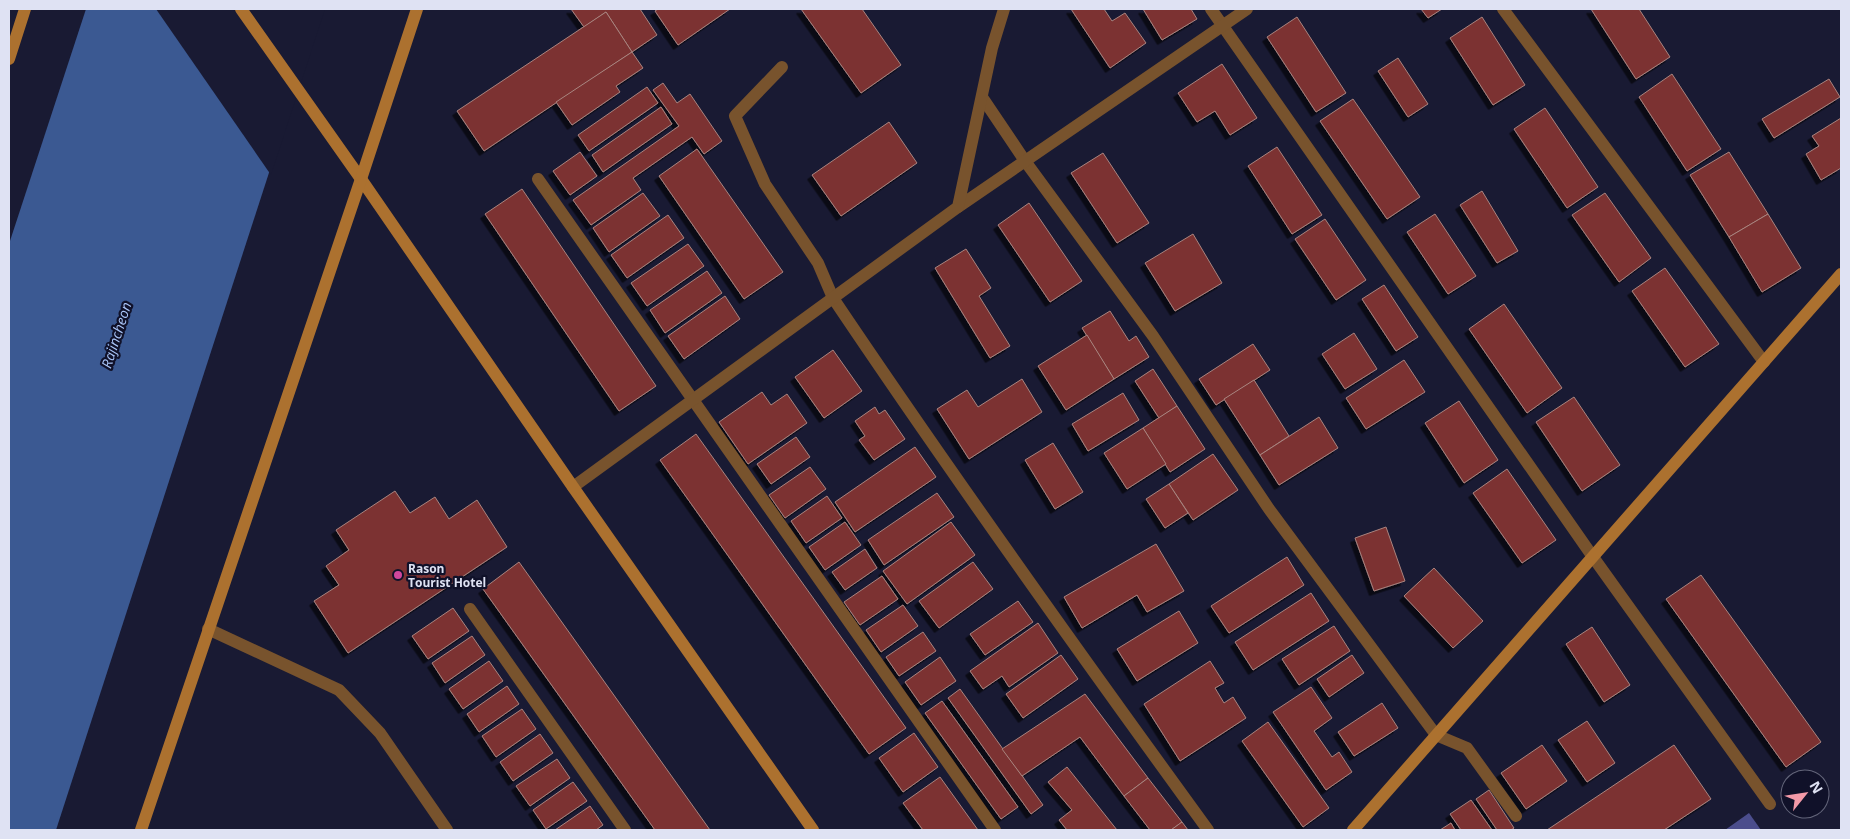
<svg xmlns="http://www.w3.org/2000/svg" width="1850" height="839" font-family="'Open Sans',sans-serif">
<style>
.forest{fill:#4b4d8c}
.water{fill:#3b5992}
.pier{fill:#191a33}
.building{fill:#7b3331;stroke:#a9837f;filter:url(#shadow)}
.lines{fill:none;stroke-linecap:round;stroke-linejoin:round}
.lane{stroke:#78532d;stroke-width:12}
.street{stroke:#78532d;stroke-width:12}
.secondary{stroke:#ac712f;stroke-width:12}
.hotel-dot{fill:#d1479c;stroke:#101129;stroke-width:2}
.labels{text-anchor:middle;dominant-baseline:central;stroke-width:4.5;stroke-linejoin:round;paint-order:stroke}
.poi-label{font-size:12px;font-weight:bold;fill:#dfe2f3;stroke:#101129;text-anchor:start}
.water-label{font-size:14px;font-style:italic;fill:#a9c5f8;stroke:#101129}
</style>
<defs>
<filter id="shadow"><feDropShadow dx="-4.5" dy="4.5" stdDeviation="0" flood-color="#0009"/></filter>
</defs>
<rect width="100%" height="100%" fill="#191a33"/>
<path class="forest" d="M1749,813l12,17h-36z"/>
<path class="water" d="M86,9h236l-266,821h-47v-586z"/>
<path class="pier" d="M156,9h169l-54,166z"/>
<g class="building">
<path d="M571,9h69l17,26 -25,17 -26,-40 -22,15z"/>
<path d="M658,9h72l-52,36 -23,-34z"/>
<path d="M801,9h61l39,56 -40,28z"/>
<path d="M1071,9h33l8,12 13,-8 21,30 -36,25z"/>
<path d="M1143,9h48l6,10 -35,21z"/>
<path d="M1421,9h21l-14,9z"/>
<path d="M1591,9h48l31,48 -34,22z"/>
<path d="M606,12l26,40 -148,99 -27,-40z"/>
<path d="M1297,17l49,76 -30,19 -49,-75z"/>
<path d="M1482,17l43,68 -32,20 -43,-67z"/>
<path d="M632,52l11,16 -27,18 4,6 -48,33 -16,-23z"/>
<path d="M1398,58l30,46 -20,13 -30,-46z"/>
<path d="M1222,64l35,54 -27,17 -15,-24 -18,11 -19,-29z"/>
<path d="M1672,74l49,75 -34,22 -48,-74z"/>
<path d="M1829,79l11,18 -66,41 -12,-19z"/>
<path d="M663,83l14,20 13,-9 32,47 -18,13 -12,-17 -59,41 8,12 -50,35 -18,-25 106,-74 -26,-36z"/>
<path d="M647,87l11,16 -69,48 -11,-16z"/>
<path d="M1353,99l67,98 -33,22 -67,-98z"/>
<path d="M661,107l11,17 -69,48 -11,-17z"/>
<path d="M1545,108l53,79 -31,21 -53,-79z"/>
<path d="M1841,118v50l-20,12 -15,-26 13,-8 -7,-10z"/>
<path d="M889,122l28,41 -76,53 -29,-41z"/>
<path d="M1277,147l45,68 -30,19 -44,-68z"/>
<path d="M697,149l86,123 -39,27 -85,-123z"/>
<path d="M580,152l17,24 -27,19 -17,-24z"/>
<path d="M1729,152l39,62 -39,23 -39,-62z"/>
<path d="M1103,153l46,70 -32,20 -46,-70z"/>
<path d="M522,189l134,197 -37,25 -134,-197z"/>
<path d="M1482,191l36,60 -21,12 -37,-58z"/>
<path d="M643,193l17,23 -51,36 -16,-24z"/>
<path d="M1605,193l46,65 -32,24 -47,-67z"/>
<path d="M1029,203l53,78 -32,21 -52,-77z"/>
<path d="M1435,214l41,62 -28,18 -41,-62z"/>
<path d="M1768,214l33,54 -39,24 -33,-55z"/>
<path d="M668,215l16,23 -57,40 -16,-23z"/>
<path d="M1325,219l41,61 -30,20 -41,-61z"/>
<path d="M1193,234l29,49 -47,28 -30,-48z"/>
<path d="M688,244l16,22 -57,40 -16,-23z"/>
<path d="M966,249l25,39 -12,8 31,50 -20,12 -55,-90z"/>
<path d="M1665,268l54,76 -34,23 -53,-76z"/>
<path d="M707,271l15,22 -57,40 -15,-23z"/>
<path d="M1384,285l34,52 -22,14 -34,-52z"/>
<path d="M725,296l15,23 -56,40 -16,-23z"/>
<path d="M1504,304l58,84 -35,25 -58,-84z"/>
<path d="M1110,311l19,30 7,-5 13,21 -35,22 -32,-51z"/>
<path d="M1354,333l23,36 -32,20 -23,-35z"/>
<path d="M1087,335l27,44 -48,31 -28,-44z"/>
<path d="M1253,344l17,26 -54,35 -17,-26z"/>
<path d="M833,350l29,41 -38,27 -29,-41z"/>
<path d="M1404,360l21,32 -59,37 -20,-31z"/>
<path d="M1153,369l24,37 -18,12 -24,-37z"/>
<path d="M1022,379l20,33 -73,47 -32,-50 30,-19 11,17z"/>
<path d="M1254,380l35,56 -29,19 -36,-56z"/>
<path d="M762,392l9,13 16,-11 20,29 -59,41 -29,-42z"/>
<path d="M1123,393l16,27 -51,31 -16,-27z"/>
<path d="M1574,397l46,68 -38,26 -46,-69z"/>
<path d="M1459,401l39,59 -34,23 -39,-60z"/>
<path d="M1177,406l28,43 -35,23 -27,-44z"/>
<path d="M875,407l4,7 6,-4 20,29 -31,21 -15,-20 6,-4 -10,-15z"/>
<path d="M1319,417l19,31 -59,37 -19,-30z"/>
<path d="M1143,428l23,36 -39,25 -23,-36z"/>
<path d="M696,434l210,294 -37,26 -209,-294z"/>
<path d="M796,437l14,20 -39,27 -14,-20z"/>
<path d="M1053,443l30,49 -28,17 -30,-49z"/>
<path d="M915,447l21,30 -81,55 -20,-30z"/>
<path d="M1213,454l25,36 -45,30 -24,-36z"/>
<path d="M810,467l16,22 -41,29 -16,-23z"/>
<path d="M1507,469l49,71 -34,23 -49,-70z"/>
<path d="M1169,484l19,29 -23,15 -19,-29z"/>
<path d="M395,491l15,22 25,-16 14,22 28,-19 30,47 -159,106 -34,-52 25,-16 -13,-19 23,-16 -13,-20z"/>
<path d="M937,493l17,24 -70,48 -16,-25z"/>
<path d="M827,496l15,22 -36,25 -15,-22z"/>
<path d="M845,522l16,23 -36,25 -16,-23z"/>
<path d="M951,522l24,33 -68,49 -24,-33z"/>
<path d="M1386,527l19,54 -31,10 -19,-53z"/>
<path d="M1156,544l28,47 -37,21 -10,-17 -55,33 -18,-31z"/>
<path d="M865,549l12,19 -32,22 -13,-18z"/>
<path d="M1287,557l17,28 -75,48 -18,-27z"/>
<path d="M519,562l191,268h-55l-172,-241z"/>
<path d="M973,562l20,27 -54,39 -20,-27z"/>
<path d="M1434,568l49,53 -30,27 -49,-52z"/>
<path d="M1701,575l120,167 -35,25 -120,-168z"/>
<path d="M882,576l16,23 -38,26 -16,-23z"/>
<path d="M1311,593l18,28 -76,49 -18,-28z"/>
<path d="M1018,601l15,21 -48,33 -15,-21z"/>
<path d="M903,605l15,21 -37,26 -15,-22z"/>
<path d="M453,608l16,23 -41,28 -16,-23z"/>
<path d="M1179,611l19,32 -61,38 -20,-32z"/>
<path d="M1038,623l20,30 -49,34 -7,-11 -19,13 -13,-18z"/>
<path d="M1334,626l16,25 -51,34 -17,-26z"/>
<path d="M1592,627l38,58 -26,17 -38,-58z"/>
<path d="M923,632l13,19 -37,25 -13,-19z"/>
<path d="M472,636l13,19 -40,28 -13,-20z"/>
<path d="M1061,655l17,24 -55,39 -17,-24z"/>
<path d="M1352,655l12,18 -35,24 -12,-18z"/>
<path d="M940,657l16,24 -35,24 -16,-23z"/>
<path d="M489,661l14,20 -40,28 -14,-20z"/>
<path d="M1210,661l14,22 -9,5 9,15 9,-6 13,21 -66,43 -36,-57z"/>
<path d="M507,686l12,18 -40,28 -12,-18z"/>
<path d="M1311,687l21,31 -18,13 18,26 7,-5 13,20 -26,18 -53,-78z"/>
<path d="M960,689l83,116 -12,9 -83,-116z"/>
<path d="M1085,694l63,84 -24,18 -44,-59 -58,39 -20,-27z"/>
<path d="M942,701l76,106 -17,12 -76,-106z"/>
<path d="M1382,703l16,25 -44,28 -16,-24z"/>
<path d="M522,709l14,20 -40,28 -14,-21z"/>
<path d="M1587,721l28,42 -28,19 -29,-42z"/>
<path d="M1268,722l61,86 -26,19 -61,-86z"/>
<path d="M914,733l24,34 -35,25 -24,-34z"/>
<path d="M540,734l13,19 -40,28 -13,-19z"/>
<path d="M1542,745l25,36 -41,28 -25,-36z"/>
<path d="M1674,745l37,54 -47,31h-117z"/>
<path d="M557,759l13,19 -40,28 -14,-20z"/>
<path d="M1067,767l50,63h-50l-8,-10 13,-10 -24,-28z"/>
<path d="M940,777l38,53h-55l-20,-27z"/>
<path d="M1148,778l34,44 -11,8h-21l-26,-34z"/>
<path d="M573,782l14,19 -41,28 -13,-19z"/>
<path d="M1489,790l25,38 -3,2h-14l-21,-31z"/>
<path d="M1471,800l21,30h-31l-11,-16z"/>
<path d="M590,806l13,19 -7,5h-41z"/>
<path d="M1182,822l6,8h-17z"/>
<path d="M1451,823l4,7h-15z"/>
</g>
<g class="lines">
<path class="lane" d="M782,67l-47,49 30,68 53,79 15,35"/>
<g class="street">
<path d="M1211,9l382,548 177,247"/>
<path d="M1503,9l261,353"/>
<path d="M982,97l43,64 128,175 116,173 167,226 31,13 49,68"/>
<path d="M538,179l457,651"/>
<path d="M958,207l289,-198"/>
<path d="M833,298c121,180 247,356 375,532"/>
<path d="M573,487l385,-280 34,-159 12,-39"/>
<path d="M470,609l155,221"/>
<path d="M208,629l131,61 41,43 67,97"/>
</g>
<g class="secondary">
<path d="M241,9l120,170 212,308 240,343"/>
<path d="M9,59l16,-50"/>
<path d="M141,830l220,-651 56,-170"/>
<path d="M1353,830l488,-556"/>
</g>
</g>
<circle class="hotel-dot" cx="398" cy="575" r="5"/>
<g class="labels">
<g class="poi-label">
<text x="408" y="568">Rason<tspan x="408" dy="14">Tourist Hotel</tspan></text>
</g>
<g class="water-label">
<text transform="translate(116 335) rotate(-72)">Rajincheon</text>
</g>
</g>
<rect width="1850" height="839" fill="none" stroke="#dfe2f3" stroke-width="20"/>
<g transform="translate(1805 794) rotate(60)"><circle r="24" fill="#101129" stroke="#63657a"/>
<path d="M0-4L9 19L0 12L-9 19Z" fill="#f39aa8"/>
<text y="-8" font-size="14" font-weight="bold" text-anchor="middle" fill="#dfe2f3">N</text>
</g>
</svg>
